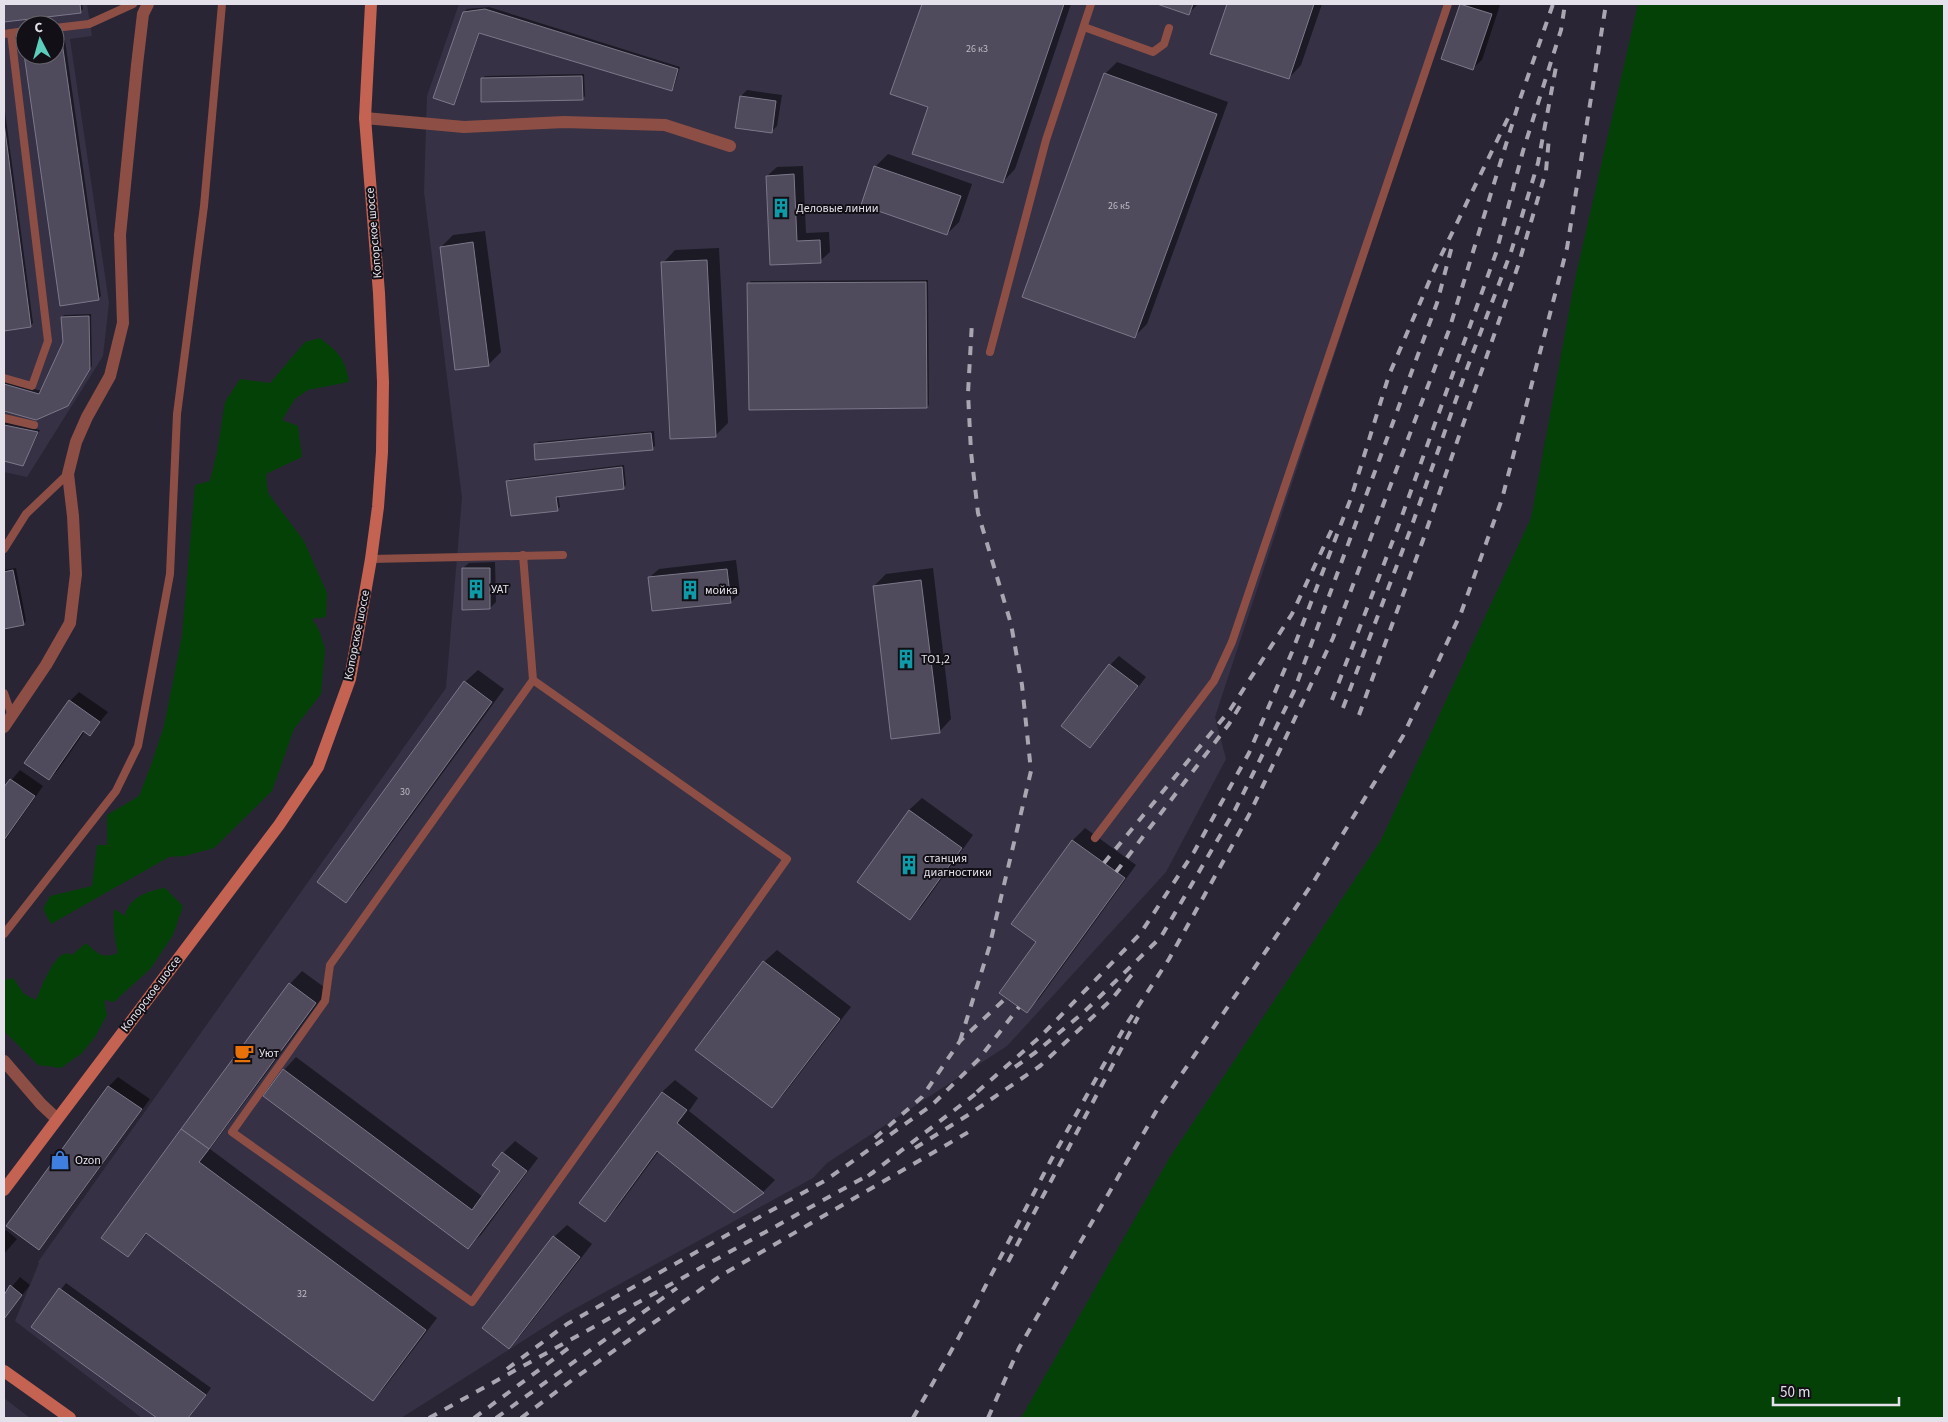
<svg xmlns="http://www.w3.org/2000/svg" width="1948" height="1422" font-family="'Source Sans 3',sans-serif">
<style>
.built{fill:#363145;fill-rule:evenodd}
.green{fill:#034107}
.shadow{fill:#0007}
.building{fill:#504b5c;stroke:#7c788a}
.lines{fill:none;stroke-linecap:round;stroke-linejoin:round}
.lane{stroke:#8d4f45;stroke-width:8}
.street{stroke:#8d4f45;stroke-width:12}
.secondary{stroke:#c56353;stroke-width:12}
.rail{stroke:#a9a6b1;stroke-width:4;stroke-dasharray:9 9;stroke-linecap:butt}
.labels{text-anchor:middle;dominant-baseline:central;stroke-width:4;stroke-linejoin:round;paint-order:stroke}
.number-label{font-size:10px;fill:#bfbcc7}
.poi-label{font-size:12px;fill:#e4e1eb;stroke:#121016;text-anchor:start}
.street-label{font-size:12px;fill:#e4e1eb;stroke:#121016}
</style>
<rect width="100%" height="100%" fill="#2a2534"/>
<g class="built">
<path d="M4,4h83l5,32 -22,3 39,264 -6,53 -76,121 -23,-5zM25,25h30v30h-30z"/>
<path d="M459,4h991l-235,713 11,42 -60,113 -159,174 -180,117 -14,15 -248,136 -164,104h-259l-127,-97 24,-58 -1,-1 408,-574 16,-190 -38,-306 3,-96z"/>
<path d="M4,1398l26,20h-26z"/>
</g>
<g class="green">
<path d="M1638,4h306v1414h-923l149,-261 211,-317 150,-322 44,-239z"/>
<path d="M320,338c19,15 25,20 29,44l-41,8 -13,9 -13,21 16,6 4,31 -36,17 2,19 36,48 23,52 -1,24 -14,2 7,11 6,19 -4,45 -27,35 -22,62 -58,57 -29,8 -16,1 -118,67 -8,-15 7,-13 42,-10 5,-41h10v-30l32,-19 11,-28 14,-42 18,-90 13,-151 15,-4 7,-29 8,-50 15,-23 30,4 35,-41z"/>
<path d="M165,888l18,18 -10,29 -22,33 -37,34 -10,-2 3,15 -12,22 -13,16 -21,15 -23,-3 -34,-34v-51l9,-2 11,16 12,6c5,-11 16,-42 28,-46 3,-1 6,0 8,1l14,-12c12,11 16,16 32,10 -4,-16 -5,-28 -4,-44l11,7c3,-18 24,-26 40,-28z"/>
</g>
<g class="shadow">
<path d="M4,4h78l1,5 -2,2 -77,10z"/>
<path d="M923,4h148l-56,165 -12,13 -74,-76 -37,-13z"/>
<path d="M1161,4h37l-9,9z"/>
<path d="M1228,4h94l-21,61 -12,13 -77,-25z"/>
<path d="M1461,4l39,1 -18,55 -10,9 -29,-10z"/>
<path d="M489,7l191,60 -6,20 -3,3 -191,-58 -24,69 -3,3 11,-92 3,-3z"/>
<path d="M65,40l36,256 -3,3 -72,-244h29v-14z"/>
<path d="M1117,62l111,40 -81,222 -12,12 -30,-262z"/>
<path d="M584,74l1,22 -3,3 -100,-20 3,-3z"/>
<path d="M747,90l35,5 -5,31 -6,6 -30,-36z"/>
<path d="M4,104l29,219 -3,3 -26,3z"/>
<path d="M888,154l84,30 -13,38 -12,12 -72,-67z"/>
<path d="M803,166l3,67 23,-1 1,20 -10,9 -49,2 -4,-87 10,-9z"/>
<path d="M485,231l16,121 -13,13 -47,-118 12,-12z"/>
<path d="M719,248l9,175 -13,13 -52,-173 12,-13z"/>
<path d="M928,280l1,125 -2,2 -178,-123 2,-3z"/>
<path d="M91,314l1,52 -22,36 -3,3 -31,14 -32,-9v-29l38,10 22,-49 -2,-25 2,-2z"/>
<path d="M4,422l36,8 -17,35 -19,-5z"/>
<path d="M654,431l1,15 -3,2 -116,-4 2,-2z"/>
<path d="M624,465l2,20 -2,2 -66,8 2,12 -3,2 -49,-28 2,-2z"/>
<path d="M736,560l4,32 -9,10 -82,-24 10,-9z"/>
<path d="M495,562l1,40 -6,6 -27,-40 6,-5z"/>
<path d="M16,568l10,53 -3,3 -19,4v-58z"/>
<path d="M933,568l18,151 -12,13 -65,-146 12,-12z"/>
<path d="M1119,656l27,21 -47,60 -9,10 20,-82z"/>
<path d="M478,670l26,19 -146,200 -12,12 119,-219z"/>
<path d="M79,692l29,20 -18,22 -5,-3 -27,39 -9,9 21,-78z"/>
<path d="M20,770l23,16 -39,56v-53z"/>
<path d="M922,798l51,37 -51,71 -12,13 -1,-109z"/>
<path d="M1085,828l51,37 -97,134 -13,12 12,-69 -26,-19 61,-83z"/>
<path d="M777,950l74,57 -67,87 -12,12 -75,-57 67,-87z"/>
<path d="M302,971l26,19 -118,159 227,169 -52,69 -12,13 -225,-167 -21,23 -24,-19 187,-253z"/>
<path d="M296,1057l187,140 19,-26 1,-18 12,-12 23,17 -57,77 -13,12 -203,-151 19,-26z"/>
<path d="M118,1077l32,22 -102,140 -9,9 -32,-22 102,-140z"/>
<path d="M675,1080l23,18 -9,13 86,69 -12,12 -29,19 -75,-60 -42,57 -12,12 57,-128z"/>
<path d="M567,1225l25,19 -71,91 -13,12 46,-110z"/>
<path d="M6,1230l11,9 -13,15v-22z"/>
<path d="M20,1277l10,8 -26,33v-29l4,2z"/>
<path d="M66,1283l145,105 -22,30h-30l-127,-92z"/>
</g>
<g class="building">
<path d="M4,4h76l1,9 -77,9z"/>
<path d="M922,4h142l-61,179 -91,-29 16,-47 -38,-13z"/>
<path d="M1157,4h36l-4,11z"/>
<path d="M1227,4h87l-25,75 -79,-25z"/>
<path d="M1460,4l32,10 -19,56 -32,-11z"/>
<path d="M485,9l193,60 -6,22 -193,-58 -25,72 -21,-7 30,-86z"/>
<path d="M62,42l37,258 -39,6 -37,-259h2v8h30v-12z"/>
<path d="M1104,73l113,41 -82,224 -113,-41z"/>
<path d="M582,76l1,24 -102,2v-24z"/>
<path d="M740,96l36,5 -4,32 -37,-5z"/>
<path d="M4,123l27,204 -27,4z"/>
<path d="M874,166l87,30 -14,39 -86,-30z"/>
<path d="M794,174l3,67 23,-1 1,23 -51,2 -4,-89z"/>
<path d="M473,242l16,124 -34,4 -15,-123z"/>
<path d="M707,260l9,177 -46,2 -9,-177z"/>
<path d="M926,282l1,126 -178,2 -2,-127z"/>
<path d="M89,316l1,53 -22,37 -32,14 -32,-9v-27l35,10 24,-52 -2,-25z"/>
<path d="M4,425l34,7 -15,34 -19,-5z"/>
<path d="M651,433l2,17 -118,10 -1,-16z"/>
<path d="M622,467l2,22 -68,8 2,14 -47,5 -5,-35z"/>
<path d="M462,568h28v41l-28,1z"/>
<path d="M727,569l4,34 -79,8 -4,-34z"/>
<path d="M13,570l11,55 -20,4v-57z"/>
<path d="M921,580l19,153 -49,6 -18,-153z"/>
<path d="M1109,664l29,22 -48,62 -29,-22z"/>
<path d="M464,681l28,21 -146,201 -29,-21z"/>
<path d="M69,700l31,22 -10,14 -7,-5 -34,49 -25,-17z"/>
<path d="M10,779l25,17 -31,44v-53z"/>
<path d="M909,810l53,38 -52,72 -53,-38z"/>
<path d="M1072,840l53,38 -98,135 -28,-20 37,-51 -25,-18z"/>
<path d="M763,961l77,58 -68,89 -77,-58z"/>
<path d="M289,983l27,20 -107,146 -28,-20z"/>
<path d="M283,1069l189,141 28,-39 -8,-6 10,-13 25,19 -59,78 -205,-153z"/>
<path d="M108,1086l34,23 -103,141 -33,-24z"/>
<path d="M662,1092l25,18 -10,13 87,70 -30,20 -77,-62 -52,71 -26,-19z"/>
<path d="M181,1129l28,20 -10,13 227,168 -53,71 -227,-168 -18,24 -27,-19z"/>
<path d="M553,1236l27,21 -71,92 -27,-21z"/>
<path d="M10,1285l12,10 -18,24v-24z"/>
<path d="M59,1288l147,107 -18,23h-31l-126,-91z"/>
</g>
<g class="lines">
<g class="lane">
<path d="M1084,27l69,25 11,-8 5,-16"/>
<path d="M55,28l34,-4 44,-20"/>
<path d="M4,34l21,-3"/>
<path d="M990,352l56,-212 45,-136"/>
<path d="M4,378l28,8 16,-45 -37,-308"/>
<path d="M4,418l30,7"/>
<path d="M4,549l22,-35 42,-40"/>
<path d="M523,555l10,125 -203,285 -5,36 -93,131 240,170 315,-443 -254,-179"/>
<path d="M371,559l192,-4"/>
<path d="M4,693l8,23"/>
<path d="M1095,838l119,-157 18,-39 216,-638"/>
<path d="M4,934l112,-143 22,-45 32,-172 7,-160 27,-208 18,-202"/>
</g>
<g class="street">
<path d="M365,118l99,9 100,-5 101,3 65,21"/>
<path d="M4,727l42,-62 24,-42 6,-49 -3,-58 -5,-42 8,-32 11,-25 23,-41 13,-53 -3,-88 17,-170 6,-51 5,-10"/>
<path d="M4,1061l37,43 16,15"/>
</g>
<g class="secondary">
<path d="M4,1190l275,-365 39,-58 32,-88 21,-120 7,-52 4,-55 1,-70 -4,-89 -14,-175 6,-114"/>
<path d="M4,1371l66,47"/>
</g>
<g class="rail">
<path d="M1332,700l66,-173 98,-274 27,-102 38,-121 4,-26"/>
<path d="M1343,708l68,-180 55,-157 45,-119 27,-89 18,-96"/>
<path d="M1359,715l64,-175 95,-274 28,-95 3,-34"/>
<path d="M1104,863l126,-153 62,-96 41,-87"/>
<path d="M1116,872l113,-148 11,-18"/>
<path d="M960,1041l29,-93 42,-177 -9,-86 -11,-61 -33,-111 -7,-61 -3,-59 4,-71"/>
<path d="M1015,1067l21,-15 48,-40 77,-75 74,-127 59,-119 143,-388 16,-61"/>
<path d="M977,1092l64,-56 99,-102 54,-82 55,-99 43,-101 59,-154 38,-123 46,-107 74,-152"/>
<path d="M875,1138l47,-41 38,-56 47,-44"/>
<path d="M915,1148l53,-33 72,-49 71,-66 23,-28"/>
<path d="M868,1176l114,-87"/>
<path d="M1008,1262l130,-245"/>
<path d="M507,1369l60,-45 259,-144 106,-75 47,-46 40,-52"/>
<path d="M429,1418l445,-246"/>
<path d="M474,1418l96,-71"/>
<path d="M496,1418l181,-130"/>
<path d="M521,1418l54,-40 145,-102 252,-146"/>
<path d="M913,1418l46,-81 92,-177 73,-132 45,-69 80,-144 84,-177 116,-308 70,-228 34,-98"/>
<path d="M988,1418l31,-70 138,-238 157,-229 89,-145 58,-123 41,-114 65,-251 39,-244"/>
</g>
</g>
<defs>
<symbol id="building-bare" viewBox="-9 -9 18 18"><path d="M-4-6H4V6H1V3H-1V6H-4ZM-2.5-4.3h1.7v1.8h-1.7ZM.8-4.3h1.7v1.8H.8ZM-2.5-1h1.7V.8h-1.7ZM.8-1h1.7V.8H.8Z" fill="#0f9aa8" stroke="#121016" stroke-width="2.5" paint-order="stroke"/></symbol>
<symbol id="cafe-bare" viewBox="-9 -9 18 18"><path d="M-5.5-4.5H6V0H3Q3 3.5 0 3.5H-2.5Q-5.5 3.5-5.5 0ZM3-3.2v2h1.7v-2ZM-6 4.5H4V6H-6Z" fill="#e8710a" stroke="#121016" stroke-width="2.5" paint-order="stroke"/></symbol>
<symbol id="shop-bare" viewBox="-9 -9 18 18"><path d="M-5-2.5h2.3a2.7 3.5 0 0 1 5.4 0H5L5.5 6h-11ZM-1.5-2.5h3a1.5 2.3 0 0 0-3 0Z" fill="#3f7fe0" stroke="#121016" stroke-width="2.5" paint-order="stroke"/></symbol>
</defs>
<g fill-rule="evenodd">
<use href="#building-bare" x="767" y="194" width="28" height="28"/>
<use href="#building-bare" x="462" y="575" width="28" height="28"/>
<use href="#building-bare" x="676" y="576" width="28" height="28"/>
<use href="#building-bare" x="892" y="645" width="28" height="28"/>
<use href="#building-bare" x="895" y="851" width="28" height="28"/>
<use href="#cafe-bare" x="230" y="1039" width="28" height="28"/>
<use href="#shop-bare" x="46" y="1146" width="28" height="28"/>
</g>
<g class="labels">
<g class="number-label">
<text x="977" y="49">26 к3</text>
<text x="1119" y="206">26 к5</text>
<text x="405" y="792">30</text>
<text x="302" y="1294">32</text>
</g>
<g class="poi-label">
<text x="796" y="208">Деловые линии</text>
<text x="491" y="589">УАТ</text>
<text x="705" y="590">мойка</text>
<text x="921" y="659">ТО1,2</text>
<text x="924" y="858">станция<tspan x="924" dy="14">диагностики</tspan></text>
<text x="259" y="1053">Уют</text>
<text x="75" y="1160">Ozon</text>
</g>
<g class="street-label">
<text transform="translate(374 233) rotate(-95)">Копорское шоссе</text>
<text transform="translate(357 635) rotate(-79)">Копорское шоссе</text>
<text transform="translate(151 994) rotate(-53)">Копорское шоссе</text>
</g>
</g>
<rect width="1948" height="1422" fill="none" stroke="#e4e1eb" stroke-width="10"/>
<g transform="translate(40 40) rotate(354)"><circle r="24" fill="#121016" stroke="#66646b"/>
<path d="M0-4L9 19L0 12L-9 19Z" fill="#5bcebc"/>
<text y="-8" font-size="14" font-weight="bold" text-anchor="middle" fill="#e4e1eb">С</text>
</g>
<path d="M1773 1397v8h126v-8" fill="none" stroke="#e4e1eb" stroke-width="2.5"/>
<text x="1780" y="1397" font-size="15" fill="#e4e1eb" stroke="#121016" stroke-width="4" paint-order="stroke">50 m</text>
</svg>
